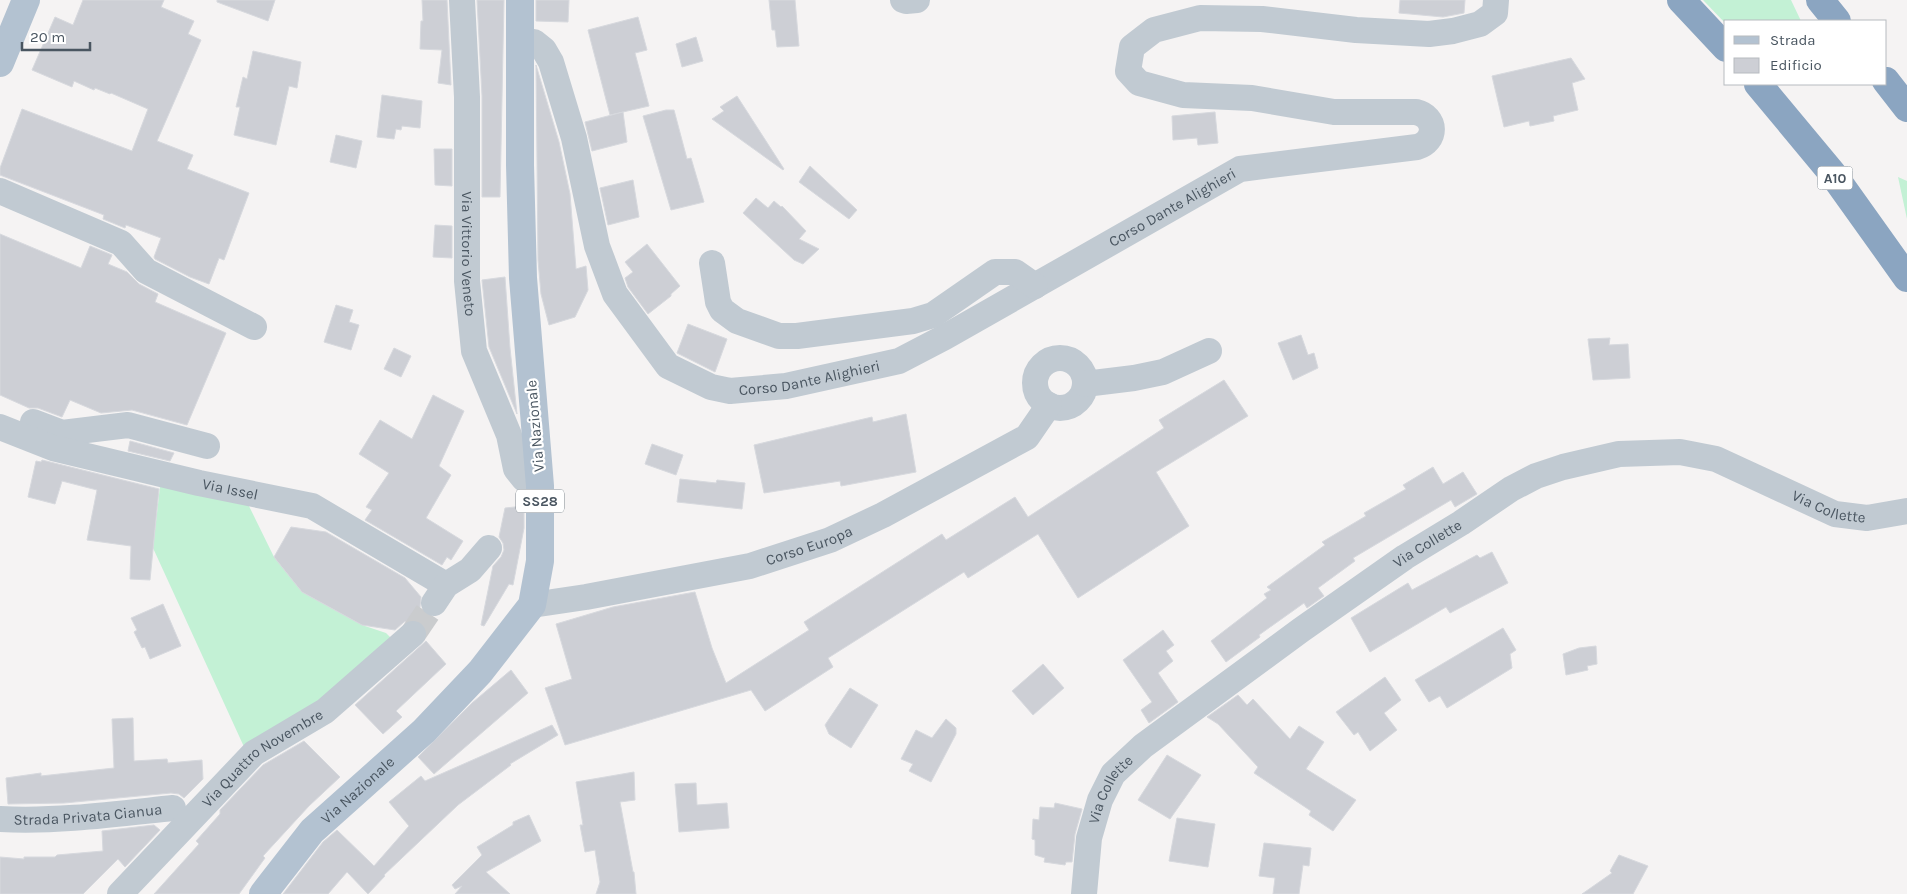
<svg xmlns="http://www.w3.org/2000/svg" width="1907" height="894" font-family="Karla,sans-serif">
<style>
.grass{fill:#c3f1d5}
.building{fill:#cdcfd5;stroke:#d7d9de}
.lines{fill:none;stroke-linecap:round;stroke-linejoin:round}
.minor-tunnel{stroke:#caccce;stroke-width:26;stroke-dasharray:26 13;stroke-linecap:butt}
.minor{stroke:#c1cad2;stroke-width:26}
.major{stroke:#b3c2d1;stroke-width:28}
.highway{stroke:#8ba5c1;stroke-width:28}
.labels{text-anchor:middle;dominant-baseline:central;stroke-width:4.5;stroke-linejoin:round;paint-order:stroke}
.shield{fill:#fff;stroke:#808990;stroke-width:1}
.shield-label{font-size:14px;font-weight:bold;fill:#4a5661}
.street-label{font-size:15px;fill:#4a5661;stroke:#fff}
</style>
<rect width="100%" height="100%" fill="#f5f3f3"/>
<g class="grass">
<path d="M1703,0h88l10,21h-75v3z"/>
<path d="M1898,177l9,4v38z"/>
<path d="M161,478l85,22 28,57 28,35 60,33 24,8 8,8 -45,42 -104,66 -92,-201z"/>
</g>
<g class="building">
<path d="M83,0h81l-3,7 33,14 -6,13 13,6 -44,101 36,14 -6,14 62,24 -25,67 -5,-2 -10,26 -19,-7 -35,-18 -1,-2 7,-19 -35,-13 -1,3 -22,-9 1,-4 -104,-40v-7l22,-59 110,42 16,-42 -37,-16 -1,1 -15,-6 -1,2 -20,-9 -2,6 -40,-17 23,-53 18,8z"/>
<path d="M217,0h58l-7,21 -51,-19z"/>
<path d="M422,0h25l4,85 -13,-2 4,-33 -22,-1 1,-28h2z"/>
<path d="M477,0h27l-4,197h-18v-101z"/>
<path d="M536,0h33l-1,22 -32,-1z"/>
<path d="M769,0h26l4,46 -22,1 -2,-17h-3z"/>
<path d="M1400,0h65l-1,13 -21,4 -44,-4z"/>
<path d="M638,17l9,33 -12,3 14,53 -39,9 -22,-85z"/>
<path d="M696,37l7,24 -21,6 -6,-23z"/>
<path d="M253,51l48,11 -4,26 -8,-2 -13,59 -42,-10 6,-28h-4l7,-30 4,2z"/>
<path d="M1571,58l14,21 -13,4 6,27 -25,6 1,5 -24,5 -1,-5 -25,6 -12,-51z"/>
<path d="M536,65l23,77 11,52 6,75 10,-3 2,24 -13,27 -26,8 -8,-31 -3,-34z"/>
<path d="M382,95l40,6 -2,27 -18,-2 -1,4 -5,-1 -2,10 -17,-2z"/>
<path d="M737,96l47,73 -1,1 -71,-51 12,-8 -4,-4z"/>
<path d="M666,110h8l13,49 4,-1 13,44 -33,8 -28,-94z"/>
<path d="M623,112l4,30 -35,9 -7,-29z"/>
<path d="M1215,112l3,31 -20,2 -1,-7 -24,2 -1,-24z"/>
<path d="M336,135l26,6 -6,27 -26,-6z"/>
<path d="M434,149h18v37l-17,-1z"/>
<path d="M810,166l47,44 -8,9 -50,-37z"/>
<path d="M633,180l6,37 -31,8 -8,-37z"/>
<path d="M756,198l12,10 6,-7 7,6 1,-1 24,25 -7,8 20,10 -16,15 -9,-4 -51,-47z"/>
<path d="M435,225l17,1v32l-19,-1z"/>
<path d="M0,234l81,34 9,-22 22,9 -4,9 19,8 12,12 19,10 -3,8 71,31 -39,92 -55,-15 -31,3 -31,-13 -8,17 -24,-9h-9l-29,-13z"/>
<path d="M647,244l33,42 -9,8v2l-23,18 -20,-27 -3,-9 8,-6 -8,-10z"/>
<path d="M505,277l5,71 7,66 -28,-67 -7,-67z"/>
<path d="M336,305l17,5 -4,12 10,3 -8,25 -27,-8z"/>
<path d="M688,324l39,15 -12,33 -38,-19z"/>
<path d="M1301,335l7,20 6,-2 4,15 -25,12 -15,-37z"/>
<path d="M1610,338l-1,7 19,-1 2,34 -37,2 -5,-41z"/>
<path d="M394,348l17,8 -10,21 -17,-8z"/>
<path d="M1224,380l24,36 -92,56 33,54 -111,72 -40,-64 -70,44 -4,-6 -136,86 5,9 -68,44 -14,-21 -186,55 -20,-57 27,-9 -16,-55 57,-17 82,-15 17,56 14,35 83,-53 -5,-8 138,-88 4,6 69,-43 13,20 136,-89 -5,-8z"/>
<path d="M433,395l31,16 -25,55 12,9 -25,43 37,23 -12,19 -4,-3 -5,8 -77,-45 7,-10 -6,-3 23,-34 -30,-19 21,-34 32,19z"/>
<path d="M906,414l10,58 -75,14 -1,-5 -76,12 -10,-48 118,-28 1,5z"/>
<path d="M130,441l44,12 -4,8 -42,-10z"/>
<path d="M652,444l31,11 -7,20 -31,-11z"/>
<path d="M42,460l117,29 -9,91 -20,-1 1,-33 -44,-6 10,-50 -35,-9 -7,23 -27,-7 8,-36 5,1z"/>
<path d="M1433,467l10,17 20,-12 14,22 -22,13 -4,-7 -98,58 2,3 -37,27 6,8 -17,12 -3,-5 -45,32 1,2 -34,25 -15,-21 56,-43 -3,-4 7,-4 -4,-3 58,-42 -3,-3 44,-26 -2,-3 42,-24 -3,-4z"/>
<path d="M680,479l36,4 1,-3 28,3 -3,26 -65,-7z"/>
<path d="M524,506v22l-11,57 -4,-1 -25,42 -3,-1 12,-59 8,-9 3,-7 -1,-7 -4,-6 6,-29z"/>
<path d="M291,527l35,5 79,46 16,19 -1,10 -7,12 -9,3 -9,8 -33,-5 -60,-33 -28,-35z"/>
<path d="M1492,552l16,31 -58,30 -4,-6 -76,45 -19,-34 57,-35 4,7 65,-35 3,3z"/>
<path d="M163,604l18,42 -31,13 -5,-12 -3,1 -8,-16 3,-2 -6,-12z"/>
<path d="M1503,628l13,22 -6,4 2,14 -65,40 -7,-12 -11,6 -14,-22z"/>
<path d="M1163,630l11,15 -8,6 7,10 -15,12 20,29 -29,21 -8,-13 11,-8 -29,-42z"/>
<path d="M426,641l20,23 -50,47 6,6 -19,17 -28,-29z"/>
<path d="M1596,646l1,18 -10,2 1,4 -22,5 -3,-21 16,-6z"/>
<path d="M1043,664l21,24 -31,27 -21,-24z"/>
<path d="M511,670l17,23 -94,81 -16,-17 54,-54z"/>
<path d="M1385,677l16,23 -17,13 13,17 -27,21 -12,-19 -4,3 -18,-23z"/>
<path d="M850,688l28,17 -27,43 -22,-14 -4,-9z"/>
<path d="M1238,695l9,10 6,-6 37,40 9,-13 25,16 -18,27 50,31 -23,31 -24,-16 2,-4 -57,-38 4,-6 -40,-43 -11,-7z"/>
<path d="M133,718l1,43 33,-2 1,4 34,-3 1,19 -19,19 -5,-4 -8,-1 -107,10 -56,1 -2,-26 35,-5v3l73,-8 -2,-49z"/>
<path d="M946,719l10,9v6l-25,48 -22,-11 4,-7 -12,-5 15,-29 16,8z"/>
<path d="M552,725l6,10 -48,29 1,1 -53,40 -74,70 1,1 -17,18 -21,-22 -19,22h-45l40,-52 14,-12 37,36 35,-40 -20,-24 32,-26 4,5z"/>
<path d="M304,741l36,36 -31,29 -46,50 2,2 -26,36h-85l45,-50 -3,-3 24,-27v-4l43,-45z"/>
<path d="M1167,755l34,20 -31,44 -32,-19z"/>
<path d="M634,772l1,28 -15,2 13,70h1l2,22h-40l4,-12 -5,-32 -10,2 -5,-27h3l-7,-43z"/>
<path d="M696,783l1,22 30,-2 2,25 -50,4 -4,-48z"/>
<path d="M1055,803l27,6 -7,25 -3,28h-6l-1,3 -21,-3 1,-4 -10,-3v-15l-3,-1 1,-20 6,1 1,-13 14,1z"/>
<path d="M529,815l12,26 -55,31 24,22h-55l7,-8 -7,3 -3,-4 30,-30 -5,-8 36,-22v-3z"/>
<path d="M1177,818l38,6 -7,43 -39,-6z"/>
<path d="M154,825l6,5 -35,37 -7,-8 -35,35h-83v-37l24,2v-2h31l2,-2 46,-4 -1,-20z"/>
<path d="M1264,843l47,5 -2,18 -6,-1 -4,29h-26l2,-16 -16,-2z"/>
<path d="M1619,855l29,11 -15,28h-51l30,-21 -2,-2z"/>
</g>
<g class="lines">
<path class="minor-tunnel" d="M413,634l21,-31"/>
<g class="minor">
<path id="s1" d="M462,0l5,97v184l7,70 35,84 7,34 8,10 16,7"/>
<path d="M903,0l3,1 11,-1"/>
<path id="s2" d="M519,42h15l10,8 7,12 23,76 23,108 18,48 53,72 43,21 19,4 56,-5 113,-25 46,-24 295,-168 177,-22c20,-6 20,-30 -1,-35h-82l-82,-14 -69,-3 -44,-12 -11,-12 4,-24 22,-17 46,-12 62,1 94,11 73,4 24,-3 27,-7 15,-11 1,-13"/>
<path d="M0,191l121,52 25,28 108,56"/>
<path d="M712,263l6,39 4,8 15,11 42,15h18l116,-15 20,-6 62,-43h20l20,14"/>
<circle cx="1060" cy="383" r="25"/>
<path d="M1085,384l49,-6 29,-6 46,-21"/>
<path d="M33,422l29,11 66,-8 79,21"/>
<path id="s3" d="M0,427l53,21 146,35 113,23 134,79"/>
<path d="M434,603l12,-18 24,-15 19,-22"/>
<path id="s4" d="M532,605l54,-8 164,-31 80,-26 53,-25 144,-78 22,-32"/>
<path id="s5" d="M0,819c57,3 116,-5 173,-11"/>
<path id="s6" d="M120,894l134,-141 71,-42 88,-77"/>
<path id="s7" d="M1084,894l5,-56 11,-38 13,-26 30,-28 158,-116 104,-73 56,-34 50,-34 25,-13 27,-9 56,-13 61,-2 36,7 119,55 32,4 40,-7"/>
</g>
<g class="major">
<path d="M0,63l26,-63"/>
<path id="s8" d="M263,894l49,-63 112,-100 56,-59 52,-67 8,-44v-75l-17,-208 -3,-113v-165"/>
</g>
<g class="highway">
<path d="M1681,0l45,48"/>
<path d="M1820,0l17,21"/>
<path d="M1886,81l21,27"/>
<path d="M1758,84l74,89 75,105"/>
</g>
</g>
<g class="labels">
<g class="shield">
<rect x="1817.5" y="166.5" width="35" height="23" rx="4"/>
<rect x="516" y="489.5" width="48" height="23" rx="4"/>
</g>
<g class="shield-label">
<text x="1835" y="178">A10</text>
<text x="540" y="501">SS28</text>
</g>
<g class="street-label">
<text stroke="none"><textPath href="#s2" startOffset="925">Corso Dante Alighieri</textPath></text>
<text stroke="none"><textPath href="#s1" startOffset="254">Via Vittorio Veneto</textPath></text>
<text stroke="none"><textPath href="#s2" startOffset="520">Corso Dante Alighieri</textPath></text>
<text transform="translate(535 426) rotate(-95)">Via Nazionale</text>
<text stroke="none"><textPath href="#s3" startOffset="239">Via Issel</textPath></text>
<text stroke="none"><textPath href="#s7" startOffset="950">Via Collette</textPath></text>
<text stroke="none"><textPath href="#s7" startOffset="515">Via Collette</textPath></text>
<text stroke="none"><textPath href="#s4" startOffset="284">Corso Europa</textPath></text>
<text stroke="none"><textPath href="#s6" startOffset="198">Via Quattro Novembre</textPath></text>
<text stroke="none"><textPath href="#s8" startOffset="141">Via Nazionale</textPath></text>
<text stroke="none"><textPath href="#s7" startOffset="110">Via Collette</textPath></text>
<text stroke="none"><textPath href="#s5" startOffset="88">Strada Privata Cianua</textPath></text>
</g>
</g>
<rect x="1724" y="20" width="162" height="65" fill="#ffffff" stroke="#b7bbc0"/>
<rect x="1734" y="36" width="25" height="8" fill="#b3c2d1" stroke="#b7bbc0"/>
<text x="1770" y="45" font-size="15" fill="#4a5661">Strada</text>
<rect x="1734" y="58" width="25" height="15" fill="#cdcfd5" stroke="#b7bbc0"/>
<text x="1770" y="70" font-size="15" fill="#4a5661">Edificio</text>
<path d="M22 42v8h68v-8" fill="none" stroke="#4a5661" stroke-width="2.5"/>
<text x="30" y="42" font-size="15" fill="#4a5661" stroke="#ffffff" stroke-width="4" paint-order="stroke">20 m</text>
</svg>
